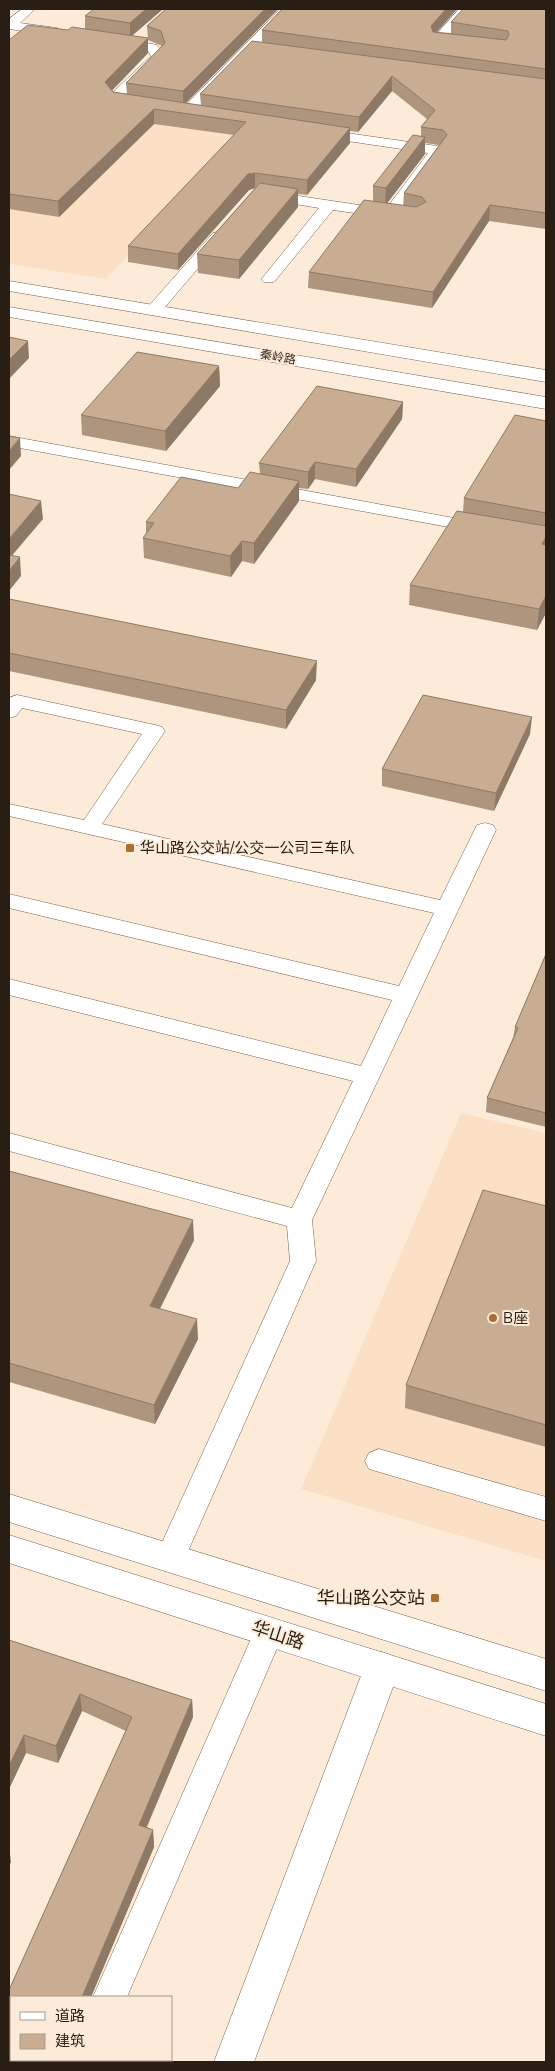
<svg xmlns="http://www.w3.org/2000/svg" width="555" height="2071" font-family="'Nunito Sans','Noto Sans SC',sans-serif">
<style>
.built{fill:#fce0c5}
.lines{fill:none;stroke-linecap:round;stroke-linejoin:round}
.lane-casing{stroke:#796047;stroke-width:1}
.street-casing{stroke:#796047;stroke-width:1}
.secondary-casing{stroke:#796047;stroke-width:1}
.primary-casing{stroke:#796047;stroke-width:1}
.lane{fill:#fff;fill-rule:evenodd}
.street{fill:#fff;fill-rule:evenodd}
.secondary{fill:#fff;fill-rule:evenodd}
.primary{fill:#fff;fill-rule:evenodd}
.wall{fill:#ad957e;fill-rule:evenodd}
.shaded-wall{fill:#8d7966}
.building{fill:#c9ad92;stroke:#8d7966}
.poi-dot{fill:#aa702f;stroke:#fdebda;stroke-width:2}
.labels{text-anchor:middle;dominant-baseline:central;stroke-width:4;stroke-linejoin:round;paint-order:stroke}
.far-street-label{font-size:12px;fill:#281e13;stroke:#fdebda}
.poi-label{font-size:15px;fill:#281e13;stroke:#fdebda;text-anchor:start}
.near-poi-label{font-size:18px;fill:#281e13;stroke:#fdebda;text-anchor:end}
.near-street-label{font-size:18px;fill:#281e13;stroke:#fdebda}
</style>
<rect width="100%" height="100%" fill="#fdebda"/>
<g class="built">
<path d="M102,106l148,21 -144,152 -97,-15v-72z"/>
<path d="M461,1113l85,20v428l-245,-72z"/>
</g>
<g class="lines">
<defs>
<g id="lane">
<path d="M22,9h13l-15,14 37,5 6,4 -6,4 -48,-7v-10z"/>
<path d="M280,9h13l-102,107h-10l-2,-3 2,-3z"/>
<path d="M459,9h12l-24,29 17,3 1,3 -1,3 -31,-3 -1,-3 1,-3z"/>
<path d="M117,37l40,8 7,11 -42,42 21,5 2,3 -2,3c-11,3 -29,-2 -36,-11l44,-42 -3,-5 -36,-7 -1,-3z"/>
<path d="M319,129l118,17 7,4 -49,67 -5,1 -57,-8 -59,72h-10l-3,-3 3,-3 55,-68 -59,-10 -2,-3 2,-3 5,-1 121,18 42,-56 -114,-17 -2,-3z"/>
<path d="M218,232l5,1 2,3 -2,3 -63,74h-12l-2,-3 2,-3 65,-74z"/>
<path d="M9,436l537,99v10l-537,-99z"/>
<path d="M17,695l138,30 7,2 3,4 -63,93 338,76 37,-75 8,-2 8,2 3,5 -184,390 4,41 -131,297 -5,9 -10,4 -10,-4 -5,-9 135,-297 -3,-35 -278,-75v-18l283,75 61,-127 -344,-86v-16l352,87 31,-66 -383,-92v-14l390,92 35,-73 -425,-97v-12l75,16 58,-86 -120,-26 -6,8 -7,2v-20z"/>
<path d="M379,1449l167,48v24l-177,-52 -4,-8 4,-8z"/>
<path d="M269,1619l11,4 4,9 -157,365h-34l161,-365 4,-9z"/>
<path d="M65,2060h36l-1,2h-35z"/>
</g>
<path id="street" d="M382,1652l13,5 5,11 -146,394h-40l150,-394 5,-11z"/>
<g id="secondary">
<path d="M9,1494l537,165v32l-537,-169z"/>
<path d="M9,1535l537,169v32l-537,-173z"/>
</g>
<g id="primary">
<path d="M9,281l537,89v12l-537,-91z"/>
<path d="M9,307l537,90v12l-537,-92z"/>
</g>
</defs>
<use href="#lane" class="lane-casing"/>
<use href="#street" class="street-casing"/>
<use href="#secondary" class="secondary-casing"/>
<use href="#primary" class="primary-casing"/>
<use href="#lane" class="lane"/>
<use href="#street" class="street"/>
<use href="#secondary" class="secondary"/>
<use href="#primary" class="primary"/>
</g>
<g class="wall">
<path d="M163,9l-31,27 16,2 -1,-12 19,-17h112l-92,94 15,2 -1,-11 62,-52v-12l20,-21h175l-20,23 14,1v-11l95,-13v220l-57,-8 -57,87 -124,-20 1,-16 64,-70v-16l48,-50v-9l6,-8 -35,-28 -34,41 -8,-1v12l-43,52 -9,-1v13l-59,72 -41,-6 -1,-19 58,-66 -6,2 -71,80 -50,-8v-16l106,-111 -80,-11 -95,93 -50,-8v-169l59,-10 17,-1v-13zM148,40l14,6 -36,37 1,11 -14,-2 -1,-2 36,-37zM425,143l14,2 -35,48 -1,13 -16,-3 38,-49z"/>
<path d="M219,366l1,20 -54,65 -84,-16 -1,-20z"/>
<path d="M403,402l-1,17 -46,68 -41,-8 -7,10 -9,-1v13l-45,63 -12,-3 -11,16 -87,-19 -1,-20 3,-5v-11l92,-34 22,-14 -1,-11z"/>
<path d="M546,421v192l-9,17 -128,-25 1,-20 53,-73 1,-14z"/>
<path d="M9,599l307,81 -30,49 -277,-58z"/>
<path d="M530,734l-36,77 -112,-25v-17z"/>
<path d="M546,954v173l-60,-15 1,-14 26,-60 2,-11z"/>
<path d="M9,1171l185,69 -34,69 38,30 -43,85 -146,-42z"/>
<path d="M546,1206v241l-141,-39 1,-23z"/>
<path d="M9,1640l183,60 1,17 -46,110 6,3 1,17 -63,150h-80v63h53l-1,2h-54v-72l117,-259 -44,-20 -24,52 -32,-10 -17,36z"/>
</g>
<g class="shaded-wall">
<path d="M146,9h17l-33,28v-14z"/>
<path d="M265,9h13l-95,97v-15z"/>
<path d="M446,9h11l-27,31 1,-14z"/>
<path d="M148,38v15l-42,44 -1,-15z"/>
<path d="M392,76v15l-34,41 1,-15z"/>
<path d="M154,109v15l-95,93 -1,-16z"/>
<path d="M350,128v15l-43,52v-15z"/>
<path d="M425,137v17l-40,52 1,-18z"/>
<path d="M255,173v15l-6,2 -71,80v-16l70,-80z"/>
<path d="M298,189v18l-59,72v-19z"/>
<path d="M490,205l-1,16 -57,87 1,-16z"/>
<path d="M28,341l1,17 -20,21v-19z"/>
<path d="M219,366l1,20 -54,65 -1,-20z"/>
<path d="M403,402l-1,17 -46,68v-18z"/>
<path d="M20,438l1,18 -12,14v-19z"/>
<path d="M315,462v17l-7,10v-17z"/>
<path d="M299,481v20l-45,63v-21z"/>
<path d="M41,501l2,18 -34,40v-20z"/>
<path d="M546,537v16l-4,-9z"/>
<path d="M242,541v20l-11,16 -1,-21z"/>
<path d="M20,557l1,19 -12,15v-20z"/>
<path d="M546,596v17l-9,17 2,-21z"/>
<path d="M317,661l-1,19 -30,49v-19z"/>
<path d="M532,717l-2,17 -36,77 2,-18z"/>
<path d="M193,1220l1,20 -43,86 -1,-20z"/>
<path d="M197,1319l1,20 -43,85 -1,-19z"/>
<path d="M80,1694l2,17 -24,52 -2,-17z"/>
<path d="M192,1700l1,17 -53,125 -1,-17z"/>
<path d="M24,1735l2,18 -17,36v-23z"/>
<path d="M153,1830l1,17 -63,150h-9z"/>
<path d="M9,1846l2,16 -2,5z"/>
<path d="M55,2060h9l-1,2h-9z"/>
</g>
<g class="building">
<path d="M94,9h52l-16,14 -45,-7z"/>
<path d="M166,9h99l-82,82 -57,-8 39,-40 -4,-12 -14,-5z"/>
<path d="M282,9h164l-15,17 2,6 73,8 3,-5 -1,-4 -57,-9 12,-13h83v60l-284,-39z"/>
<path d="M28,25l40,5 4,-3 76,11 -43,44 8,10 237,36 -43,52 -52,-7 -7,1 -70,80 -50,-8 118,-124 -92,-13 -96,92 -49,-7v-154z"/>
<path d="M252,41l294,38v134l-56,-8 -57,87 -124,-20 55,-72 52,7 10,-5 -4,-5 -18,-4 43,-58 -4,-5 -22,-3 14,-17 -43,-34 -33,41 -159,-23z"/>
<path d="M413,135l12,2 -39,51 -13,-2z"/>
<path d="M260,183l38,6 -59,71 -42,-6z"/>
<path d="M9,337l19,4 -19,19z"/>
<path d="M137,352l82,14 -54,65 -84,-16z"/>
<path d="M317,386l86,16 -47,67 -41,-7 -7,10 -49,-9z"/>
<path d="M515,415l31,6v92l-82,-15z"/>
<path d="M9,436l11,2 -11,13z"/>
<path d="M250,472l49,9 -45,62 -12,-2 -12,15 -87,-18 11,-15 -8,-1 35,-45 57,11z"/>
<path d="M9,494l32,7 -32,38z"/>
<path d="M457,511l89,15v11l-4,7 4,1v51l-7,13 -129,-24z"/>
<path d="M9,555l11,2 -11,14z"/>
<path d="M9,599l308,62 -31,49 -277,-57z"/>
<path d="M423,695l109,22 -36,76 -114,-24z"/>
<path d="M546,954v159l-59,-15 31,-70 -3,-1z"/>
<path d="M9,1171l184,49 -43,86 47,13 -43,86 -145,-42z"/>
<path d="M483,1190l63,16v219l-140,-40z"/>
<path d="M9,1640l183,60 -53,125 14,5 -71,167h-71v60l-2,-1v-66l123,-273 -52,-23 -24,52 -32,-11 -15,31z"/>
<path d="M19,2060h36l-1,2h-29z"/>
</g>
<g class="poi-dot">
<rect x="125" y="843" width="10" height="10" rx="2.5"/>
<circle cx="493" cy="1318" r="5"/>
<rect x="430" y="1593" width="10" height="10" rx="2.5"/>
</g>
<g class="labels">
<g class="far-street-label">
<text transform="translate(278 357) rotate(10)">秦岭路</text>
</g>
<g class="poi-label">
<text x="140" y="848">华山路公交站/公交一公司三车队</text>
<text x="503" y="1318">B座</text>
</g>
<g class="near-poi-label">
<text x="425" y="1598">华山路公交站</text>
</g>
<g class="near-street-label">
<text transform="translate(278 1635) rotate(18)">华山路</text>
</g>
</g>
<rect width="555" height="2071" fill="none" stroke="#281e13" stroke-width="20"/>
<rect x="10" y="1996" width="162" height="65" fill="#fdebda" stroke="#a8998a"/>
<rect x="20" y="2012" width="25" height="8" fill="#ffffff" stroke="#a8998a"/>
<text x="55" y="2021" font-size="15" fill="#281e13">道路</text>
<rect x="20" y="2034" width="25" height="15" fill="#c9ad92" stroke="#a8998a"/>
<text x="55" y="2046" font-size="15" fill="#281e13">建筑</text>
</svg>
